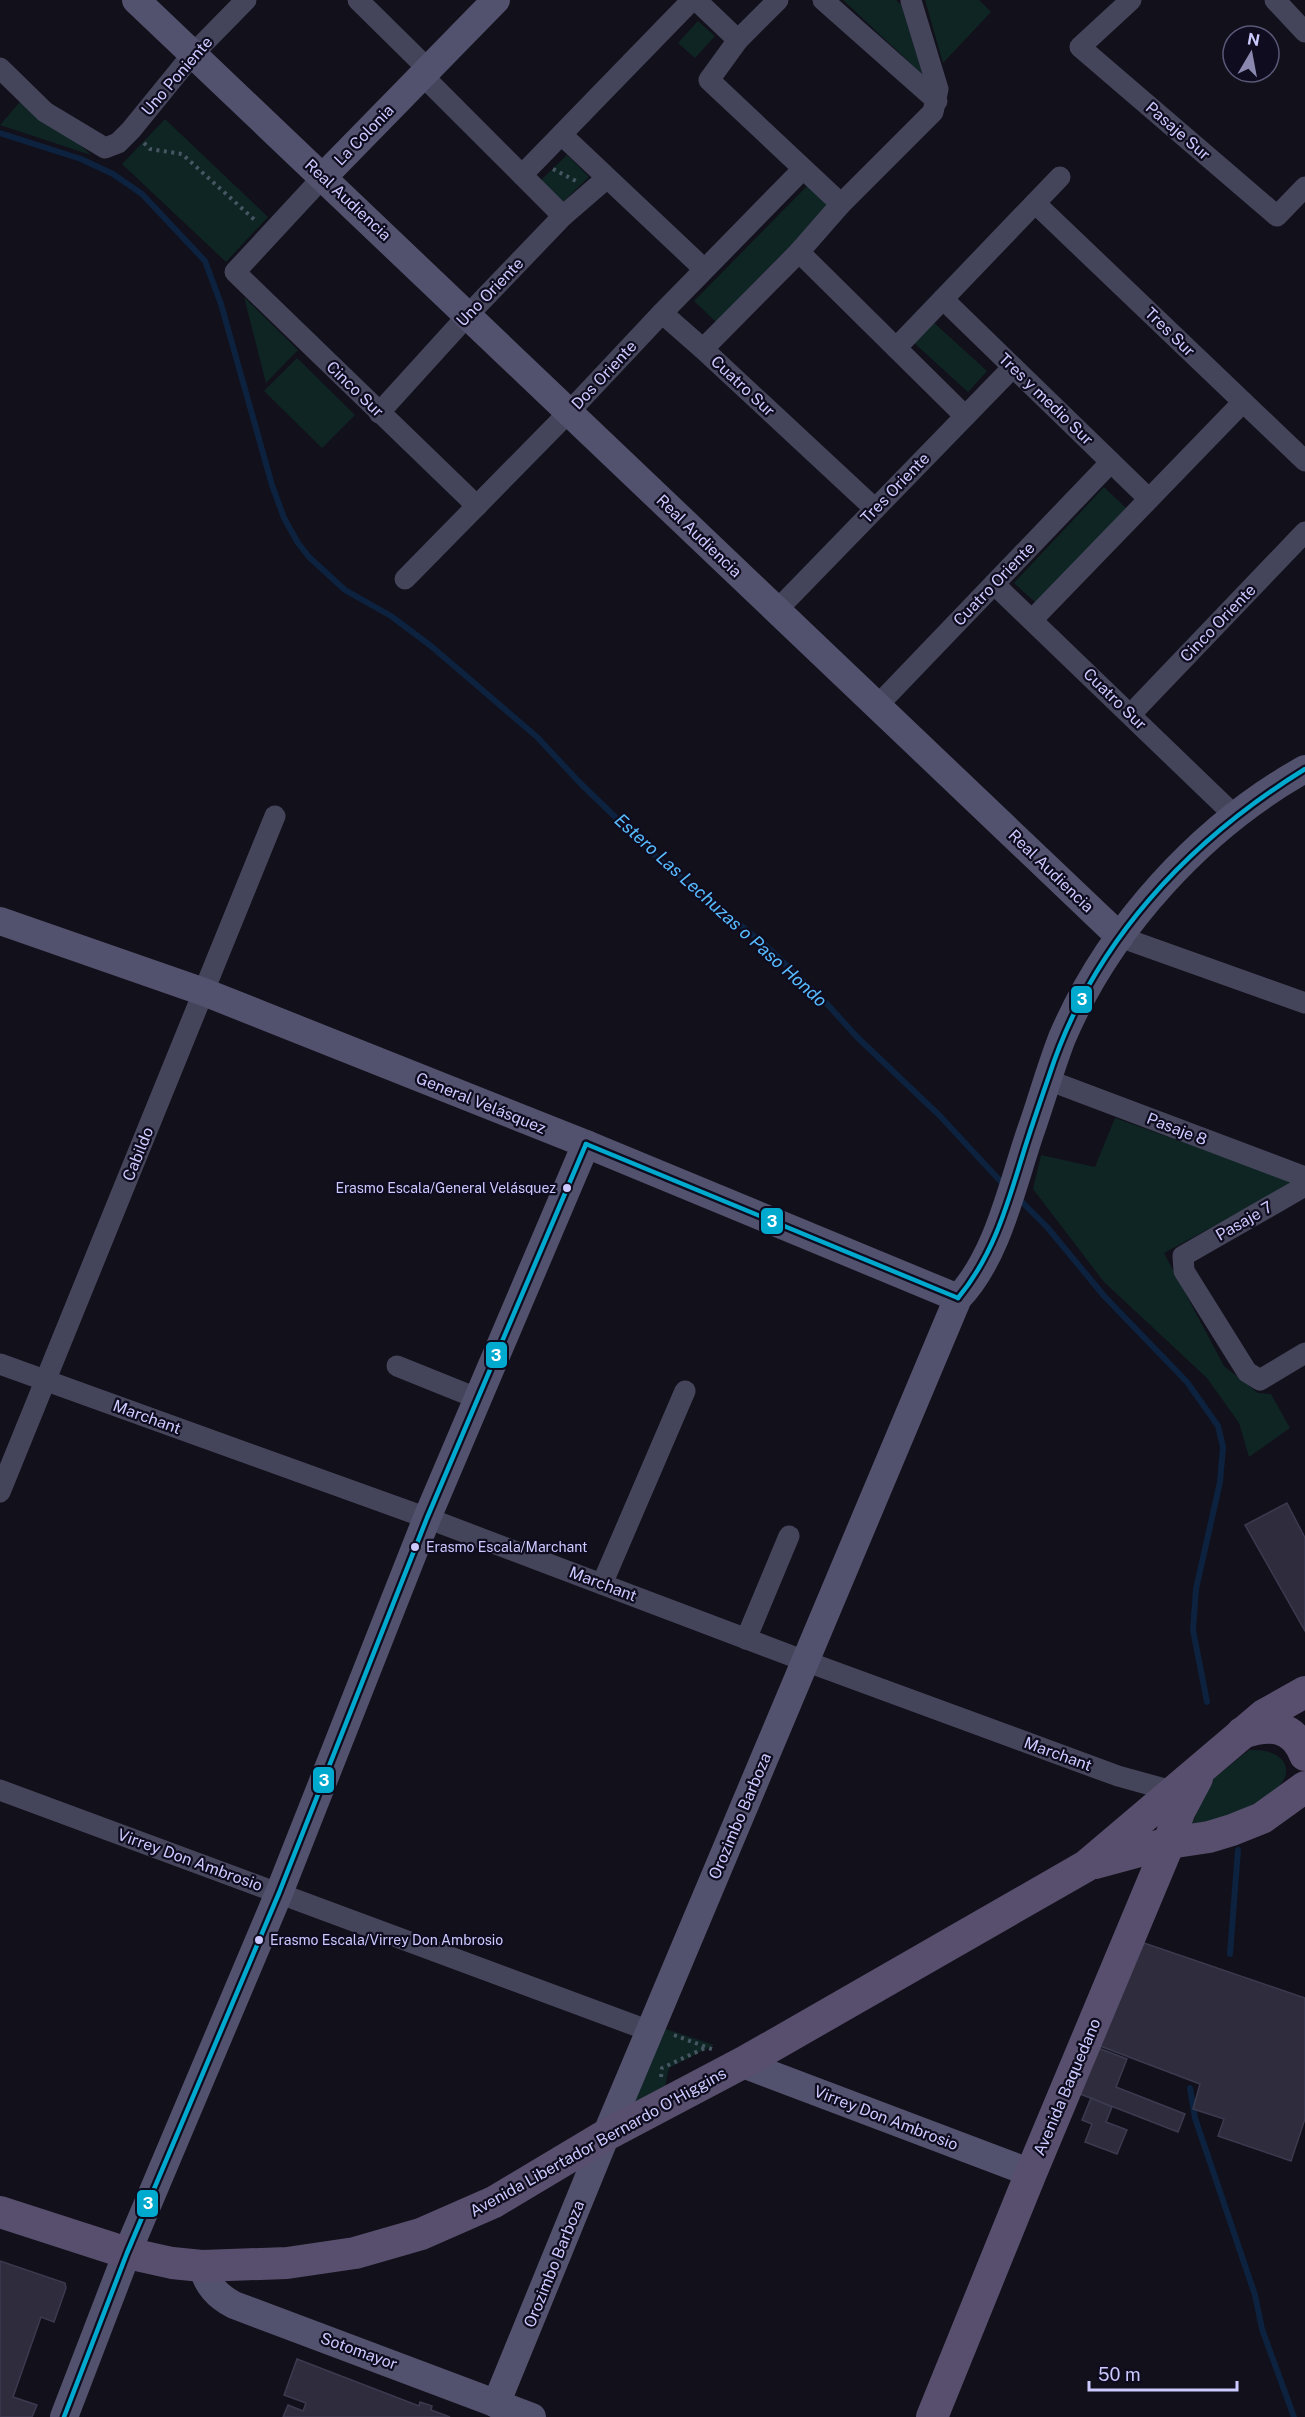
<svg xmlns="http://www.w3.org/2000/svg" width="1305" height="2417" font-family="'Public Sans',sans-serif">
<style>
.green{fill:#0f2524}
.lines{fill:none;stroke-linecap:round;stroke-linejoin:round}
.stream{stroke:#0c223f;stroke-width:6}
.building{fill:#2e2c3d;stroke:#3c3a4f;stroke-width:1.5}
.path{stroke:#465662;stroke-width:4;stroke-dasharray:3 4.5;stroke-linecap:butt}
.street{stroke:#44455b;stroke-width:21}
.secondary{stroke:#52516e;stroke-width:28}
.primary{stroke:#584e6d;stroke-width:32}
.bus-1-casing{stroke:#0e0c1e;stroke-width:9}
.bus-1{stroke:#00a9ce;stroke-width:4.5}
.bus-dot{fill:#ccc9ff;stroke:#0e0c1e;stroke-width:2}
.labels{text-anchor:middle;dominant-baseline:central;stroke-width:4.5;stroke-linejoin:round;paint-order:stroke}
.bus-label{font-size:14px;fill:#ccc9ff;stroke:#0e0c1e;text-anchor:start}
.street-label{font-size:16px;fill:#ccc9ff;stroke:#0e0c1e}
.water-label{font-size:18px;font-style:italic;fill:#57bbff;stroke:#0e0c1e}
.line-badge{stroke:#0e0c1e;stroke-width:2}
.badge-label{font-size:16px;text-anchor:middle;font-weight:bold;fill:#fff}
</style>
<rect width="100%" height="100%" fill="#12101a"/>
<g class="green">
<path d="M843,0h53l5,5 22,70z"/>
<path d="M925,0h54l12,12 -48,51z"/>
<path d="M698,21l17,15 -20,22 -17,-15z"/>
<path d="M26,95l65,60 -91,-30z"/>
<path d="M165,119l103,98 -42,45 -104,-98z"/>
<path d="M567,155l22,22 -26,25 -22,-22z"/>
<path d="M810,183l21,21 -115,118 -22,-21z"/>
<path d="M244,297l54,53 -32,33z"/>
<path d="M931,320l56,51 -19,21 -56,-51z"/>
<path d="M297,358l58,57 -33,33 -58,-57z"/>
<path d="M1104,487l22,21 -90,95 -22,-20z"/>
<path d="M1115,1118l180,64 -131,71 60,113 34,27 13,1 19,34 -41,29 -10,-34 -32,-45 -103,-96 -71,-93 8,-34 54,12z"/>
<path d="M1249,1750c12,0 25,0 34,11 22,32 -76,66 -95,73l21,-52z"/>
<path d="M663,2028l51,17 -45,23 -4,19 -32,18z"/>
</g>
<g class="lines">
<g class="stream">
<path d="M0,133l81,26 32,15 29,20 63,67 16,43 51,181 12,33 14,25 11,14 36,33 46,26 40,30 106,91 44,47 80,77 103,83 64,61 29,32 83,79 64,69"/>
<path d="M1018,1198l29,29 58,70 82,85 31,44 5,21 -3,35 -24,107 -3,41 14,72"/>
<path d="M1230,1954l8,-104"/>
<path d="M1190,2088l5,30 60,177 7,34 32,88"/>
</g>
</g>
<g class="building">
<path d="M1287,1503l18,35v93l-60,-106z"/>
<path d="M1144,1943l161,55v121l-14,42 -73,-25 6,-17 -31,-10 7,-25 -100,-38z"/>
<path d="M1093,2046l34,13 -11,28 69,27 -7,18 -103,-40z"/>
<path d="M1091,2098l21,9 -6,15 21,8 -10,24 -32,-12 7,-18 -10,-4z"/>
<path d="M0,2261l65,22 1,5 -12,34 -13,-5 -28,80 24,8 -5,12h-32z"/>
<path d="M297,2359l122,47 1,-4 12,4 -1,4 19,7h-167l5,-12 15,6 3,-8 -22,-8z"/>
</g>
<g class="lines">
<g class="path">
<path d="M144,143l6,6 32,5 75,68"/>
<path d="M553,169l23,12"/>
<path d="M674,2035l40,15"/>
<path d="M661,2077l1,-9 43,-20"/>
</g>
<g class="street">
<path d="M358,0l70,69"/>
<path d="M696,0l42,40"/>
<path d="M778,0l-40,40 -29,40 132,124"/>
<path d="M823,0l114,101"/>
<path d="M1131,0l-51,47 197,169 28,-29"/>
<path d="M1275,0l30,32"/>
<path d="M0,68l45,44 60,36 13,-5 13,-13 61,-75 54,-55"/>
<path d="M422,75l141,141"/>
<path d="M562,135l142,134"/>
<path d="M522,175l170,-175"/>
<path d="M323,177l-88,95 242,234"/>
<path d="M1035,203l270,258"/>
<path d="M799,252l166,164"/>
<path d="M943,299l206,200"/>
<path d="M662,313l41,36 172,160"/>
<path d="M896,348l164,-171"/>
<path d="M703,349l96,-97 42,-48 92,-92 5,-23 -27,-88"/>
<path d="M379,413l89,-98 95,-99 44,-38"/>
<path d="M405,579l164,-167 93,-99 140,-143"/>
<path d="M994,584l241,232"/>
<path d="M777,610l236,-243"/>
<path d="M1032,620l211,-218"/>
<path d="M877,706l234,-244"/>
<path d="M1131,714l174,-182"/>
<path d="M1120,937l185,66"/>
<path d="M1048,1080l257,97"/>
<path d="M1305,1186l-122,70 1,15 63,101 13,8 45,-27"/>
<path d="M0,1364l427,154 378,143 313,115 54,15"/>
<path d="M397,1366l82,33"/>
<path d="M0,1492l275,-676"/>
<path d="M602,1584l83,-193"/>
<path d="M746,1639l43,-103"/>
<path d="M0,1790l650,241"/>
</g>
<g class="secondary">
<path d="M136,0l984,937"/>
<path d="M323,177l173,-177"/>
<path d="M0,921l204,71 382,152 372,154"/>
<path d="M740,2063l291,110"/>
<path d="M202,2266c5,19 15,30 32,39l298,112"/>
<path d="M496,2404l110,-269 352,-837c39,-40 54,-112 72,-165 11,-31 20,-64 32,-95 47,-110 139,-211 243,-269"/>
<path d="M64,2417l63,-164 152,-360 148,-375 159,-374"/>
</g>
<g class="primary">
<path d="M1242,1733c27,-9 51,-9 63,22"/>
<path d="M1095,1863l74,-20 40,-6 23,-7 30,-12 43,-31"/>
<path d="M0,2212l127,41 45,10 30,3 85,-3 68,-10 66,-19 73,-32 112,-67 140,-74 340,-195 178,-151 41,-23"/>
<path d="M932,2417l99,-244 138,-330 10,-31 18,-34"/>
</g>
<defs>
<g id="bus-1">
<path d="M586,1144l372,154"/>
<path d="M958,1298c35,-42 49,-92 65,-144 8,-26 17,-52 26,-78 43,-133 138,-234 256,-307"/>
<path d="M64,2417l63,-164 152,-360 148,-375 159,-374"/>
</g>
</defs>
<use href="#bus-1" class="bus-1-casing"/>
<use href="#bus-1" class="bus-1"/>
</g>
<g class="bus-dot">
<circle cx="567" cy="1188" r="5"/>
<circle cx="415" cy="1547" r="5"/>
<circle cx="259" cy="1940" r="5"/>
</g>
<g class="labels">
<g class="bus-label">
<text x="556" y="1188" text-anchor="end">Erasmo Escala/General Velásquez</text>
<text x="426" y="1547">Erasmo Escala/Marchant</text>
<text x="270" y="1940">Erasmo Escala/Virrey Don Ambrosio</text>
</g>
<g class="street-label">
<text transform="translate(177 76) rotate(-49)">Uno Poniente</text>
<text transform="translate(1178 131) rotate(41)">Pasaje Sur</text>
<text transform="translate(364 135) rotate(-46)">La Colonia</text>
<text transform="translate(348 200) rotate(43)">Real Audiencia</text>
<text transform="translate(490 292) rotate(-46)">Uno Oriente</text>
<text transform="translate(1170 332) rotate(44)">Tres Sur</text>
<text transform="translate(604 375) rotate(-47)">Dos Oriente</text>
<text transform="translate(743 386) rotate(43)">Cuatro Sur</text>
<text transform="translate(355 389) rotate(44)">Cinco Sur</text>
<text transform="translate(1046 399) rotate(44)">Tres y medio Sur</text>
<text transform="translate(895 488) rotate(-46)">Tres Oriente</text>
<text transform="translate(699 536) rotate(44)">Real Audiencia</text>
<text transform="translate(994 584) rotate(-46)">Cuatro Oriente</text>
<text transform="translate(1218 623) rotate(-46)">Cinco Oriente</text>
<text transform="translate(1115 699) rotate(44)">Cuatro Sur</text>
<text transform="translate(1051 871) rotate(44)">Real Audiencia</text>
<text transform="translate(481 1103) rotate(22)">General Velásquez</text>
<text transform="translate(1177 1129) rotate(21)">Pasaje 8</text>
<text transform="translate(138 1154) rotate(-68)">Cabildo</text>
<text transform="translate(1244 1221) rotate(-30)">Pasaje 7</text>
<text transform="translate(147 1417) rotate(20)">Marchant</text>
<text transform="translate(603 1584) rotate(21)">Marchant</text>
<text transform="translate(1058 1754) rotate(20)">Marchant</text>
<text transform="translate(740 1816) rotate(-67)">Orozimbo Barboza</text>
<text transform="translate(190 1860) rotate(20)">Virrey Don Ambrosio</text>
<text transform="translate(1067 2087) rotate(-67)">Avenida Baquedano</text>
<text transform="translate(886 2118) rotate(21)">Virrey Don Ambrosio</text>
<text transform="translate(598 2142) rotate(-29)">Avenida Libertador Bernardo O'Higgins</text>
<text transform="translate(554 2264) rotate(-68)">Orozimbo Barboza</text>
<text transform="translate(359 2351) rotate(20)">Sotomayor</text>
</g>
<g class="water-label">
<text transform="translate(721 910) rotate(42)">Estero Las Lechuzas o Paso Hondo</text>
</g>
</g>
<g class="line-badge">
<rect x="1070" y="985" width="23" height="29" rx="6" fill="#00a9ce"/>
<rect x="760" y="1207" width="24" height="28" rx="6" fill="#00a9ce"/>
<rect x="485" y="1341" width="23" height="28" rx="6" fill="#00a9ce"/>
<rect x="312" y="1766" width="23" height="28" rx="6" fill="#00a9ce"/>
<rect x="136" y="2189" width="23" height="29" rx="6" fill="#00a9ce"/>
</g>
<g class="badge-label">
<text x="1082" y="1005">3</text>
<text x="772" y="1227">3</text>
<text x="496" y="1361">3</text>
<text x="324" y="1786">3</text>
<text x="148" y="2209">3</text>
</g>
<g transform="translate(1251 54) rotate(10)"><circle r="28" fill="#0e0c1e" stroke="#5a5878" stroke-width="1.5"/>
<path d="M0-4.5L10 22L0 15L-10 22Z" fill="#8b88af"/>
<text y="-9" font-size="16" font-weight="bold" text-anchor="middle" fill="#ccc9ff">N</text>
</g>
<path d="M1089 2381v9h148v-9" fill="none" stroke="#ccc9ff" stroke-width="3"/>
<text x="1098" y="2381" font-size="18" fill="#ccc9ff" stroke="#0e0c1e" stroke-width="4.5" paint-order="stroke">50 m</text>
</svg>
